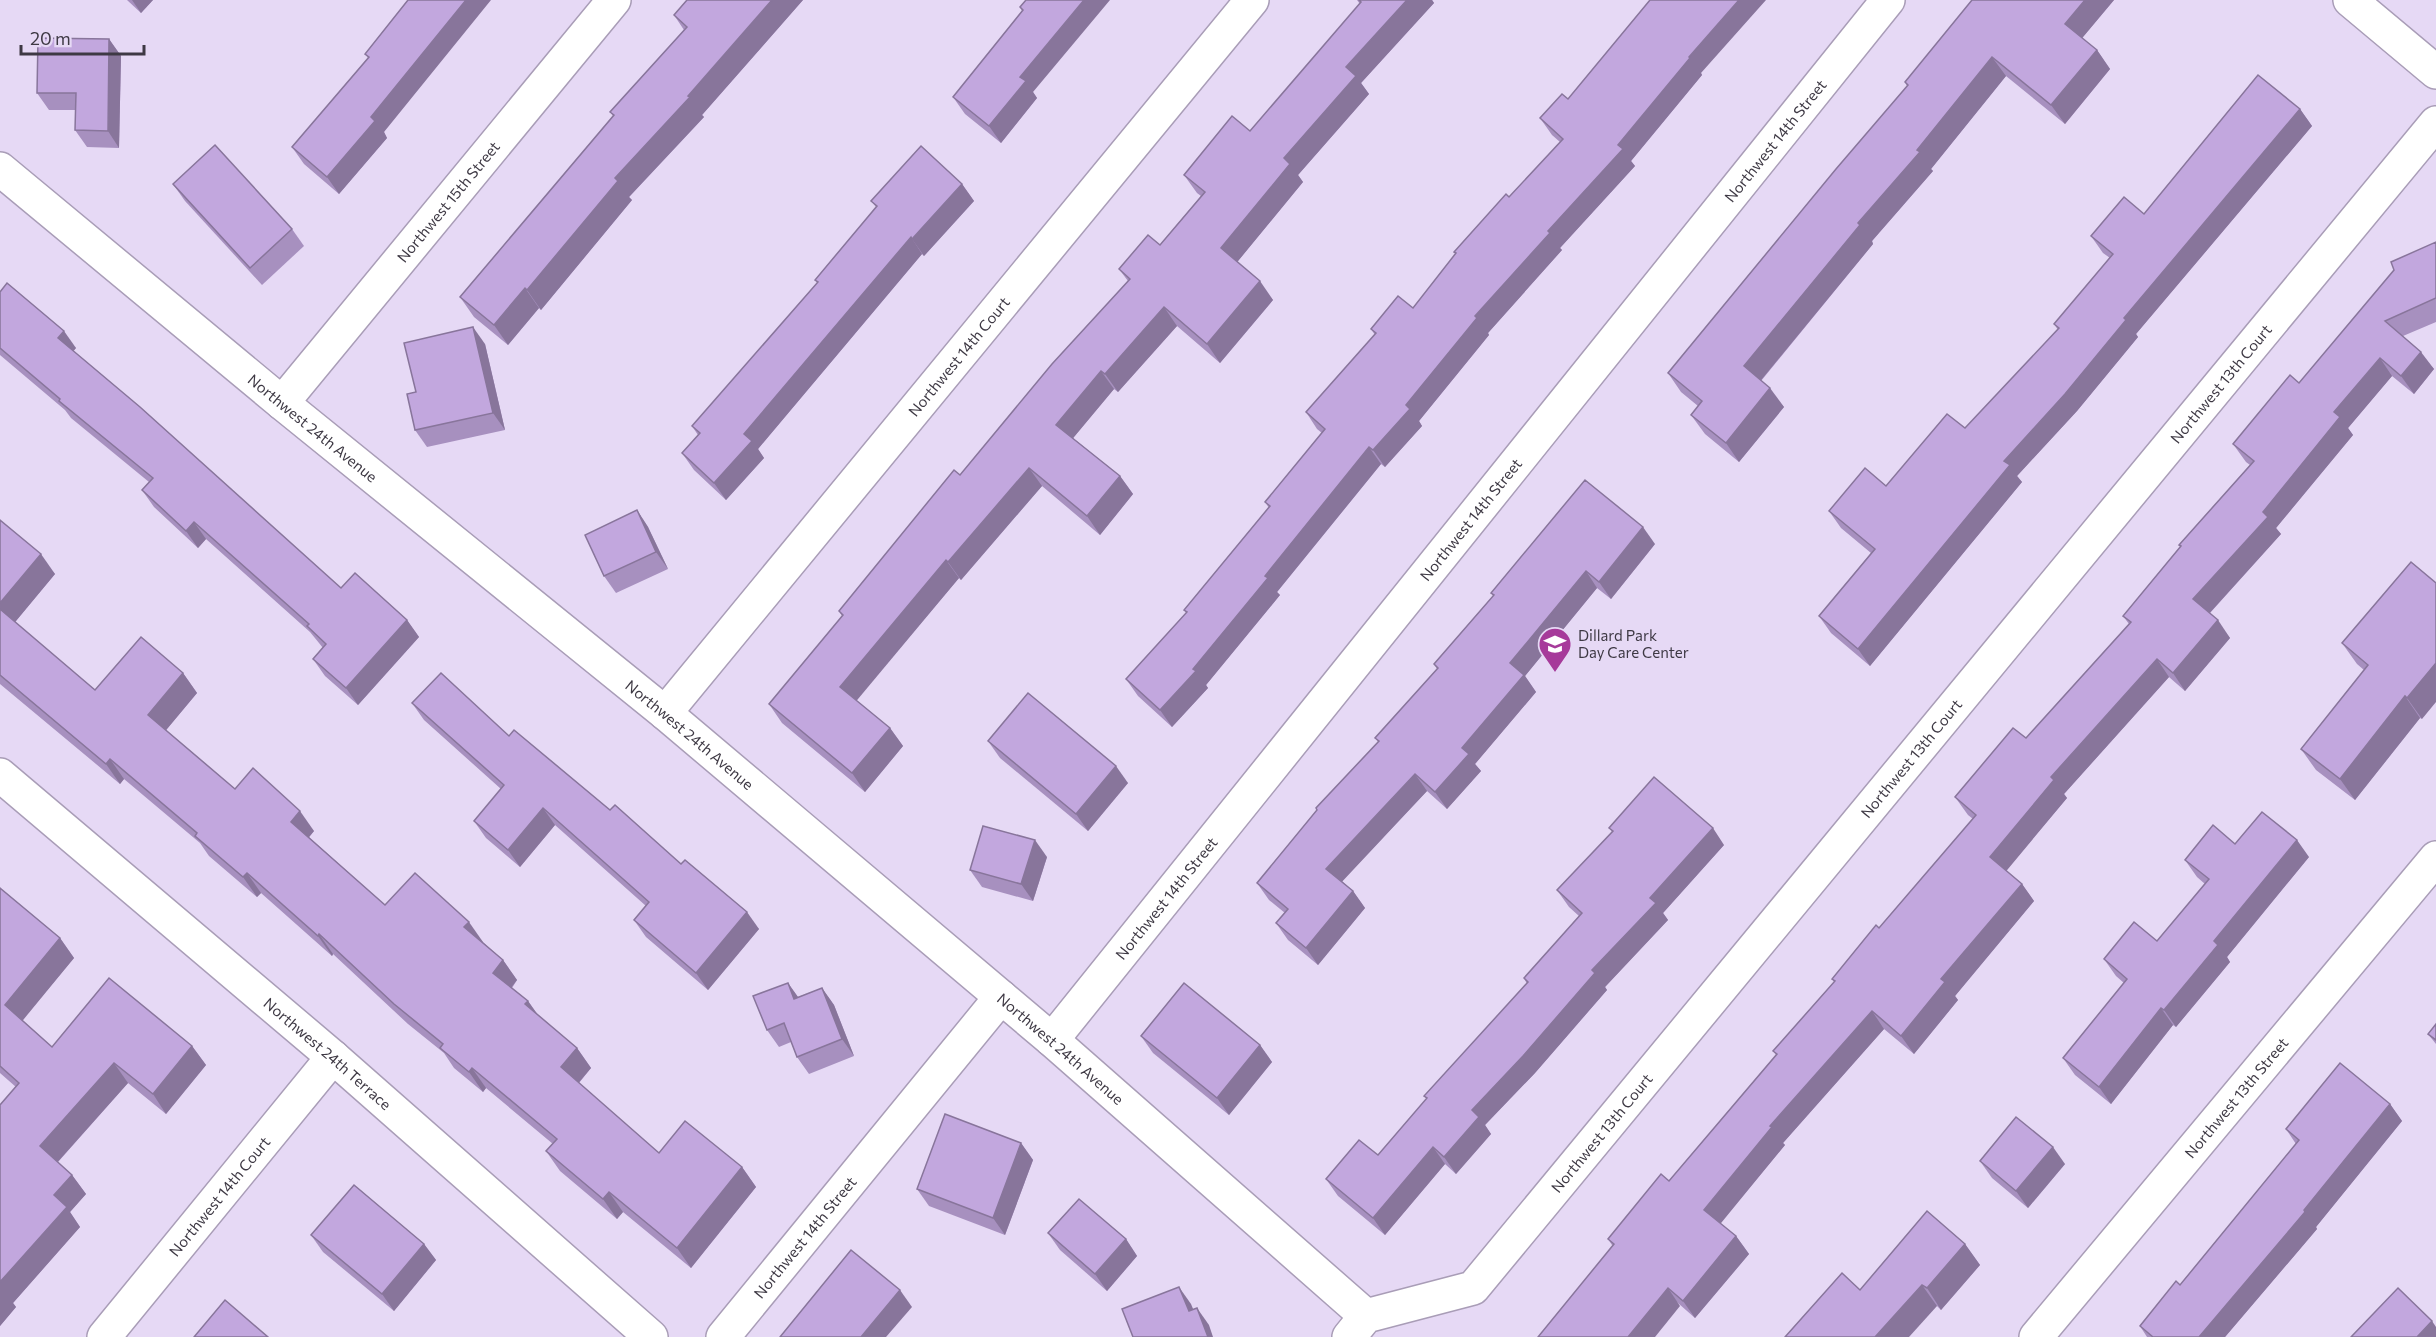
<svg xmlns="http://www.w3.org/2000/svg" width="2436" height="1337" font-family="Commissioner,sans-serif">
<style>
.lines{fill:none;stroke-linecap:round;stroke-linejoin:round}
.street-casing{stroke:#a99db7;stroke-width:36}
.secondary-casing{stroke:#a99db7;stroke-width:36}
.street{stroke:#fff;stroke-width:33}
.secondary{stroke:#fff;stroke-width:33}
.wall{fill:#a790bf}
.shaded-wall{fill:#88759b}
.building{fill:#c2a7de;stroke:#88759b;stroke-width:1.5}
.labels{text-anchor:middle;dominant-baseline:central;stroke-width:6;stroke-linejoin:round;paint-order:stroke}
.street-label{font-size:15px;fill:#3e3944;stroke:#e6d9f5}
.poi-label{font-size:15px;fill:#3e3944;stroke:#e6d9f5;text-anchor:start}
</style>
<rect width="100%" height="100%" fill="#e6d9f5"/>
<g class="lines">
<defs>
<g id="street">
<path id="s1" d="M0,169l282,234 383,310 387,327 314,276"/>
<path id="s2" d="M282,403l332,-403"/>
<path id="s3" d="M665,713l587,-713"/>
<path id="s4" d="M0,775l333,282 318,280"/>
<path id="s5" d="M1052,1040l836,-1040"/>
<path id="s6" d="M104,1337l229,-280"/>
<path id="s7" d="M723,1337l278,-340"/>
<path id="s8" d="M1349,1337l17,-21 107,-28 963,-1165"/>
<path id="s9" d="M2036,1337l400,-479"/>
</g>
<path id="secondary" d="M2350,0l86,72"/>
</defs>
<use href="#street" class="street-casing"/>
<use href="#secondary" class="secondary-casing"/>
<use href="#street" class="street"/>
<use href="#secondary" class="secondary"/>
</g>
<g class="wall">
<path d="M127,0h26l-12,13z"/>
<path d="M408,0l-24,132 3,6 -48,56 -35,-30 -12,-17 76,-89 -3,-4z"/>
<path d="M687,0h116l-101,115 2,2 -75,80 3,3 -91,110 -2,-2 -31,37 -34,-28 -14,-20 153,-181 -3,-4 74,-82 -10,-15z"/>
<path d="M1026,0l7,92 4,6 -36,45 -36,-29 -12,-17 69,-86 -2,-4z"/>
<path d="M1357,0h75l2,3 -73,80 8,11 -71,81 5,7 -66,80 36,38 -53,63 -43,-37 -59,66 -4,-3 -41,49 47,38 13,18 -33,41 -58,-49 -81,94 -2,-2 -103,122 34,28 13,18 -38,46 -83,-69 -13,-19 73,-88 -3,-5 121,-136 168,-194 -9,-12 41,-24 41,-49 -4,-3 -13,-18 66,-44 110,-127z"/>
<path d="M1972,0h142l-32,38 15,12 13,19 -45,55 -59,-48 -75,93 2,2 -61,70 1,3 -112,137 23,26 -45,55 -34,-28 -14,-19 7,-9 -17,-14 -13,-19 239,-287 -2,-4z"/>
<path d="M109,39l12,17 -2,92 -32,-1 -12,-17 1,-20h-27l-12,-17z"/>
<path d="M1701,73l1,2 -71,86 4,5 -75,82 2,2 -74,83 1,2 -70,86 3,5 -37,41 -4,-3 -104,128 3,3 -74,90 2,3 -36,39 -34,-31 -12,-17 60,-66 -2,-3 85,-102 -4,-6 57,-69 -5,-4 -11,-17 69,-77 -4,-6 42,-21 43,-54 -2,-2 55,-55 51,-55 -8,-7 -12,-17 28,-19z"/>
<path d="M2300,109l12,17 -176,208 2,3 -61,74 -60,65 5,6 -152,184 -39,-33 -12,-17 52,-63 -30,-25 -12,-17 57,-25 79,-58 93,-98 -4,-6 56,-66 -7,-5 -12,-17 53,-22z"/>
<path d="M173,184l119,45 12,17 -42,39 -77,-84z"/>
<path d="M962,184l12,17 -50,55 -2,-2 -164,195 6,9 -38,42 -32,-30 -12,-17 16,-18 -6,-9 125,-143 -2,-3 61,-73 -5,-6z"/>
<path d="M2436,242v80l-33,14 31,33 -20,25 -22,-18 -44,52 5,7 -77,93 5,6 -71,79 20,25 -45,53 -16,-14 -105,117 3,4 -61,72 16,14 12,17 -79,95 3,4 -44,54 -30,-25 -101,114 2,2 -65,78 16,13 13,18 -54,64 -83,-73 -4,-6 61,-58 107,-126 -3,-4 61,-69 -2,-3 47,-51 94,-109 -5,-4 -13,-18 71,-59 103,-114 -6,-8 57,-69 -1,-2 71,-80 -4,-3 -13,-18 66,-61z"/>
<path d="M0,292l76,56 -3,3 268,237 66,32 12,17 -61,68 -33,-29 -12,-17 10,-11 -4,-5 -9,-11 -104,-93 -8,9 -44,-41 -12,-17 7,-8 -78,-64 -6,-8 -65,-55z"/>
<path d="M485,344l20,86 -78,17 -12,-17 1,-38z"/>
<path d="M637,510l11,17 20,42 -52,24 -12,-17z"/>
<path d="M0,520l55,54 -40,48 80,68 88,-17 14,20 -31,37 69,59 79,42 -5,6 76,68 98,37 20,18 14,20 -5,8 16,13 10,14 39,33 14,20 -12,15 80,70 83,14 14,20 -65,81 -68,-56 -6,7 -57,-48 -14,-20 7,-7 -67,-56 -3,4 -29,-24 -10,-15 -36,-29 -75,-70 -1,2 -71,-63 -4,4 -48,-41 -9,-13 -76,-64 -4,5 -120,-100z"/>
<path d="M1655,544l-44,55 -14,-11 -72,88 11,16 -61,72 6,7 -34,38 -20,-18 -85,90 11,10 12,17 -47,57 -30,-25 -12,-17 9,-10 -16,-13 -12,-17 121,-141 -3,-4 62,-69 -3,-5 59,-68 -2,-3z"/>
<path d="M2411,562l11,157 -2,-1 -65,82 -39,-30 -15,-21 63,-79 -7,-6 -15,-21z"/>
<path d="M412,703l97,33 101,74 71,54 78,65 -51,61 -62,-53 -12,-17 12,-14 -91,-81 -35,42 -34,-29 -12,-17 27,-32 -77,-69z"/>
<path d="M988,741l140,42 -40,48 -88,-73z"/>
<path d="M1609,828l115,17 -61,68 5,7 -63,67 2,3 -72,83 -50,52 6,9 -35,40 -11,-10 -60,71 -47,-39 -12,-17 52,-24 49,-56 -3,-3 103,-112 -3,-6 55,-62 -10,-9 -12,-17 55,-58z"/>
<path d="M2235,844l74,13 -82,100 3,5 -54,65 -3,-2 -62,79 -36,-29 -12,-17 61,-75 -8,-7 -12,-17 53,-18 48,-57 -8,-7 -12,-17z"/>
<path d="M1047,857l-14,44 -51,-14 -12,-17z"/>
<path d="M0,888l60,50 14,20 -52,62 30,27 140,-1 14,19 -40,49 -38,-31 -70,79 14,13 14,19 -16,18 10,15 -67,76 3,4 -16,19v-221l16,-18 -16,-14z"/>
<path d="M788,983l10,14 24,-9 12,17 20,51 -45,18 -12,-17 -6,-15 -12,5 -12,-17z"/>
<path d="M2436,1024v20l-8,-10z"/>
<path d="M1141,1036l119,9 12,17 -43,53 -76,-62z"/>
<path d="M2390,1104l12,17 -86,106 1,2 -92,108h-78l-7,-11 40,-41 116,-141 -10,-15z"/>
<path d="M1021,1143l12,17 -28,75 -76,-29 -12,-17z"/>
<path d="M1980,1161l85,3 -37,44 -36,-30z"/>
<path d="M1048,1233l78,6 11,17 -30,35 -47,-41z"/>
<path d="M311,1235l113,9 12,16 -42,51 -71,-59z"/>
<path d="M1965,1244l15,21 -39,45 -4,-4 -77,-16z"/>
</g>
<g class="shaded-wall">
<path d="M132,0h21l-12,13z"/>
<path d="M466,0h25l-107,132 3,6 -48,56 -12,-17 44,-60z"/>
<path d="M772,0h31l-101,115 2,2 -75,80 3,3 -91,110 -14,-20 88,-112z"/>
<path d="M1084,0h26l-77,92 4,6 -36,45 -12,-17 31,-49z"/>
<path d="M1407,0h25l2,3 -73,80 8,11 -71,81 5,7 -69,84 -13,-18 125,-181z"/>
<path d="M1739,0h27l-65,73 1,2 -71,86 4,5 -75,82 2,2 -74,83 1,2 -70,86 3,5 -37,41 -12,-17 33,-45 69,-89 73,-85 141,-174z"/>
<path d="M2085,0h29l-36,43 -13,-19z"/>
<path d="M109,39l12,17 -2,92 -11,-17z"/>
<path d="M2097,50l13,19 -45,55 -14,-19z"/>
<path d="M1992,57l14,19 -75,93 2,2 -61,70 1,3 -116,141 -13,-19z"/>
<path d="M2300,109l12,17 -176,208 2,3 -61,74 -60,65 5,6 -152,184 -12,-17 146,-188z"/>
<path d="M962,184l12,17 -50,55 -12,-17z"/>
<path d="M911,237l11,17 -164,195 6,9 -38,42 -12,-17 30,-49z"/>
<path d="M1260,281l13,19 -53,63 -13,-19z"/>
<path d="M525,288l14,20 -31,37 -14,-20z"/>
<path d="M1164,307l13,19 -59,66 -13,-18z"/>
<path d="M473,327l12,17 20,86 -12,-17z"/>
<path d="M64,331l12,17 -6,7 -12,-17z"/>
<path d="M2421,352l13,17 -20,25 -13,-18z"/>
<path d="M2380,358l12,18 -44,52 5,7 -77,93 5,6 -75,83 -13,-18 70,-87 71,-100z"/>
<path d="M1101,371l13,18 -45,54 -13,-18z"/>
<path d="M1770,388l14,19 -45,55 -13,-19z"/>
<path d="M1369,447l12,17 -104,128 3,3 -74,90 2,3 -36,39 -12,-17 105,-134z"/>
<path d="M1029,468l13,18 -81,94 -13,-18z"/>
<path d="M1120,476l13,18 -33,41 -13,-19z"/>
<path d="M637,510l11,17 20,42 -12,-17z"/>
<path d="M194,522l12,17 -8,9 -12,-17z"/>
<path d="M1643,527l12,17 -44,55 -12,-17z"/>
<path d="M41,554l14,20 -44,53 -11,-16v-8z"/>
<path d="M946,560l13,18 -106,127 -13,-18z"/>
<path d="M1586,571l11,17 -72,88 11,16 -61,72 6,7 -34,38 -12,-17 27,-44 48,-85z"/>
<path d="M407,620l12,17 -61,68 -12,-17z"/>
<path d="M2218,620l12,18 -45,53 -12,-18z"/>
<path d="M2157,659l12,18 -105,117 3,4 -64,77 -13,-18 61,-80z"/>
<path d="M2436,663v39l-14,17 -15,-21z"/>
<path d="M183,673l14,20 -35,42 -14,-20z"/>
<path d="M2405,696l15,22 -65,82 -15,-21z"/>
<path d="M890,728l13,18 -38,46 -13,-19z"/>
<path d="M110,759l14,20 -4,5 -14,-20z"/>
<path d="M1116,766l12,17 -40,48 -12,-17z"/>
<path d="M1415,774l12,17 -89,95 -12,-17z"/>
<path d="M543,808l12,17 -35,42 -12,-17z"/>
<path d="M300,811l14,20 -9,11 -14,-20z"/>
<path d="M1713,828l11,17 -61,68 5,7 -63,67 2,3 -72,83 -50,52 6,9 -35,40 -12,-17 28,-47 178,-212z"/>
<path d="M1035,840l12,17 -14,44 -12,-17z"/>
<path d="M2297,840l12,17 -82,100 3,5 -54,65 -12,-17 50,-69z"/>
<path d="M247,873l14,20 -4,4 -14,-20z"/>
<path d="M2022,884l12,17 -79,95 3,4 -44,54 -13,-18 40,-57z"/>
<path d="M1353,891l12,17 -47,57 -12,-17z"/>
<path d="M747,912l12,17 -51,61 -12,-17z"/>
<path d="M469,922l14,20 -5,5 -14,-20z"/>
<path d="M319,934l14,20 -1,2 -14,-20z"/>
<path d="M60,938l14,20 -55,67 -14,-20z"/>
<path d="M503,960l14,20 -10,13 -14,-20z"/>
<path d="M788,983l12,17 -6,-1z"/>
<path d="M822,988l12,17 20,51 -12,-17z"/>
<path d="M528,1001l14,20 -17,-17z"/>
<path d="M2161,1008l12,17 -62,79 -12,-17z"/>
<path d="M1872,1011l12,18 -101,114 2,2 -68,83 -13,-18 66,-84z"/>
<path d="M1260,1045l12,17 -43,53 -12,-17z"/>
<path d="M192,1046l14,19 -40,49 -13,-20z"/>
<path d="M577,1048l14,20 -16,19 -14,-20z"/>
<path d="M114,1063l14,20 -74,83 -14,-20z"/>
<path d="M472,1068l14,20 -3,4 -14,-20z"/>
<path d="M2390,1104l12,17 -86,106 1,2 -92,108h-26z"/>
<path d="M1021,1143l12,17 -28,75 -12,-17z"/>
<path d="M1433,1147l12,17 -60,71 -12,-17z"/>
<path d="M2053,1147l12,17 -37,44 -12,-17z"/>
<path d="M742,1167l14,20 -65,81 -14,-20z"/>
<path d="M72,1175l14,19 -16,18 10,15 -67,76 3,4 -16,19v-44l54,-87z"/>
<path d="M609,1192l14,20 -6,7 -14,-20z"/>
<path d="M1736,1236l13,18 -54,64 -12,-17z"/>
<path d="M1126,1239l11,17 -30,35 -12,-17z"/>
<path d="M424,1244l12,16 -42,51 -12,-17z"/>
<path d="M1965,1244l15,21 -39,45 -14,-22z"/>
<path d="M1922,1285l15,21 -28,31h-34z"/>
<path d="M1179,1287l12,17 10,24 -12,-17z"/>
<path d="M1668,1288l12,18 -25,31h-27z"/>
<path d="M900,1290l12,17 -26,30h-25z"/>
<path d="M1197,1308l12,17 4,12h-5z"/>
<path d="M2432,1321l4,6v10h-19z"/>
</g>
<g class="building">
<path d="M408,0h58l-95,117 4,4 -48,56 -35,-30 77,-90 -4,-3z"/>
<path d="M687,0h85l-84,96 2,1 -75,81 3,3 -91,109 -2,-2 -31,37 -34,-28 154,-182 -4,-3 77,-85 -13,-12z"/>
<path d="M1026,0h58l-64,77 6,4 -37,45 -36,-29 70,-87 -3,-3z"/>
<path d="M1359,0h48l-61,67 10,9 -72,82 6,6 -69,84 39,33 -53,63 -43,-37 -59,67 -4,-3 -45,54 64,51 -33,40 -58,-48 -81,94 -2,-2 -106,127 50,41 -38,45 -83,-69 74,-89 -4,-4 115,-141 6,5 92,-111 78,-85 -11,-10 29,-34 12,10 45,-53 -21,-17 48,-59 18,15 111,-129z"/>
<path d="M1650,0h89l-50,57 1,1 -72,87 5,4 -75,82 2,2 -75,83 2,2 -71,87 4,4 -37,41 -4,-3 -104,129 3,2 -75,91 3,2 -36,39 -34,-31 61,-67 -3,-2 86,-104 -5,-4 60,-73 -19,-17 70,-79 -5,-4 27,-33 15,12 43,-55 -2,-1 52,-58 3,3 54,-58 -23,-21 22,-24 6,5z"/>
<path d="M1972,0h113l-20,24 32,26 -46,55 -59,-48 -75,93 3,2 -62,71 2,2 -116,141 26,22 -44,55 -35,-28 11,-14 -34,-28 168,-204 72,-84 -3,-3z"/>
<path d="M38,38l71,1 -1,92 -33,-1 1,-37h-39z"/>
<path d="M2258,75l42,34 -176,209 2,2 -61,74 -61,67 6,4 -152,184 -39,-33 56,-67 -46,-38 36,-43 21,18 61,-72 18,14 94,-100 -5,-4 59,-70 -22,-18 33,-39 20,17z"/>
<path d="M215,145l77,84 -42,39 -77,-84z"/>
<path d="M921,146l41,38 -50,55 -1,-2 -167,197 8,7 -38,42 -32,-30 18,-20 -8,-7 126,-144 -3,-2 62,-74 -6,-5z"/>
<path d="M2436,242v56l-51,23 36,31 -20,24 -21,-18 -46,54 6,5 -77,95 5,5 -75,82 25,21 -45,53 -16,-14 -106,118 3,3 -64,77 32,27 -81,95 4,3 -44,54 -29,-25 -102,115 2,1 -68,83 32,26 -53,65 -15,-13 -40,49h-90l76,-93 -6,-5 53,-65 8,7 108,-127 -4,-3 62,-70 -3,-2 44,-54 3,3 97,-113 -21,-18 58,-69 13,10 105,-116 -8,-6 58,-70 -2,-1 75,-84 -21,-17 57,-69 9,8 95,-113 -3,-8z"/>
<path d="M7,283l57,48 -6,7 82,69 201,181 14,-15 52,47 -61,68 -33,-29 13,-15 -19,-18 2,-2 -115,-102 -8,9 -44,-41 11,-12 -94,-77 1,-2 -60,-51v-56z"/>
<path d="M473,327l20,86 -78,17 -8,-36 9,-2 -12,-49z"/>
<path d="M1585,480l58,47 -44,55 -13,-11 -76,92 14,12 -62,73 7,6 -34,38 -20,-18 -89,95 27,22 -47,57 -30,-25 12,-14 -31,-26 60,-73 -1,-2 63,-67 -4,-3 63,-70 -4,-4 60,-69 -3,-2z"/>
<path d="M637,510l19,42 -52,24 -19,-41z"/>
<path d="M0,520l41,34 -41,49z"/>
<path d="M2411,562l25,21v80l-29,35 -2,-2 -65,83 -39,-30 67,-84 -26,-22z"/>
<path d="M0,609l95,81 46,-53 42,36 -35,42 87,74 18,-21 47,43 -9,11 94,83 30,-32 54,49 -5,5 39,33 -10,13 35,28 -3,3 52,44 -16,19 98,86 26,-32 57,46 -65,81 -68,-56 -6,7 -57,-48 11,-12 -85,-71 -3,4 -29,-24 3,-4 -49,-40 -75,-70 -1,2 -71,-63 -4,4 -48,-41 2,-3 -87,-74 -4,5 -106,-89z"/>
<path d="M441,673l68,63 5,-6 96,80 5,-5 66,59 4,-4 62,52 -51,61 -62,-53 15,-18 -106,-94 -35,42 -34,-29 30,-36 -92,-82z"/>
<path d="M1028,693l88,73 -40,48 -88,-73z"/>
<path d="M1654,777l59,51 -63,70 6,5 -64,67 3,3 -72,83 -51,54 7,7 -35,40 -11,-10 -60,71 -47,-39 33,-39 19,15 49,-57 -3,-2 104,-114 -4,-4 58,-65 -25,-23 56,-59 -4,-3z"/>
<path d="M2262,812l35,28 -83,101 4,4 -54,65 -3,-2 -62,79 -36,-29 64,-79 -23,-20 30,-37 23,19 52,-62 -24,-19 28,-35 22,19z"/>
<path d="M983,826l52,14 -14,44 -51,-14z"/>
<path d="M0,888l60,50 -55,67 47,42 57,-69 83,68 -39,48 -39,-31 -74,83 32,29 -18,20 13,12 -67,75v-177l19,-22 -19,-17z"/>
<path d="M788,983l6,16 28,-11 20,51 -45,18 -13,-34 -17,7 -14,-34z"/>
<path d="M1184,983l76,62 -43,53 -76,-62z"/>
<path d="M2436,1024v16l-8,-6z"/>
<path d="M2340,1063l50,41 -86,106 1,2 -106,125h-46l-13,-11 36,-45 4,4 119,-145 -13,-11z"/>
<path d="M945,1114l76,29 -28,75 -76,-29z"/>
<path d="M2016,1117l37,30 -37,44 -36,-30z"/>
<path d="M354,1185l70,59 -42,50 -71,-59z"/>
<path d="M1079,1199l47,40 -31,35 -47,-41z"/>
<path d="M1927,1211l38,33 -38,44 -5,-3 -47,52h-90l57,-64 18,17z"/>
<path d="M851,1250l49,40 -39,47h-81z"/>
<path d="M1179,1287l10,24 8,-3 11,29h-75l-11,-28z"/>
<path d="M2398,1288l34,33 -15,16h-66z"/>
<path d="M225,1300l43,37h-74z"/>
</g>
<defs>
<symbol id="school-pin" viewBox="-11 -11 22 30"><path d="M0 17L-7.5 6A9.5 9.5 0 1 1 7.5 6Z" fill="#a63a9a" stroke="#e6d9f5"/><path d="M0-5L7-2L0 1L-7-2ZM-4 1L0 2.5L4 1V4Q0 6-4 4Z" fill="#fff"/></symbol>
</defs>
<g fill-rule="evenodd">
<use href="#school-pin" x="1536" y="625" width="38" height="52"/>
</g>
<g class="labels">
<g class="street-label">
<text stroke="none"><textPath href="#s5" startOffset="1154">Northwest 14th Street</textPath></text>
<text stroke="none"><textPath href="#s2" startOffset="261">Northwest 15th Street</textPath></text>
<text stroke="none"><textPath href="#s3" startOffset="462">Northwest 14th Court</textPath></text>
<text stroke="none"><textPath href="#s8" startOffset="1311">Northwest 13th Court</textPath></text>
<text stroke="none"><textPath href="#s1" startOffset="406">Northwest 24th Avenue</textPath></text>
<text stroke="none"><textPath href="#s5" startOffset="668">Northwest 14th Street</textPath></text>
<text stroke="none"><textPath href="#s1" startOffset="892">Northwest 24th Avenue</textPath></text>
<text stroke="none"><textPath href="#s8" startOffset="825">Northwest 13th Court</textPath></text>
<text stroke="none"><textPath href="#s5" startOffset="182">Northwest 14th Street</textPath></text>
<text stroke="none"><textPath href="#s1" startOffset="1378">Northwest 24th Avenue</textPath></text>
<text stroke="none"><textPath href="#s4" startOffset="430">Northwest 24th Terrace</textPath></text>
<text stroke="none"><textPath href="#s9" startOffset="312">Northwest 13th Street</textPath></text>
<text stroke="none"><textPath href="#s8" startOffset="339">Northwest 13th Court</textPath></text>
<text stroke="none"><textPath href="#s6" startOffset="182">Northwest 14th Court</textPath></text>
<text stroke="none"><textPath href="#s7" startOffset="129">Northwest 14th Street</textPath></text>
</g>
<g class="poi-label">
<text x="1578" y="635">Dillard Park<tspan x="1578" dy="17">Day Care Center</tspan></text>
</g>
</g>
<path d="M21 45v9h123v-9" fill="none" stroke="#3e3944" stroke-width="3"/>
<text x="30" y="45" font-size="18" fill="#3e3944" stroke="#e6d9f5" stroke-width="4.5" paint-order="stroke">20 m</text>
</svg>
